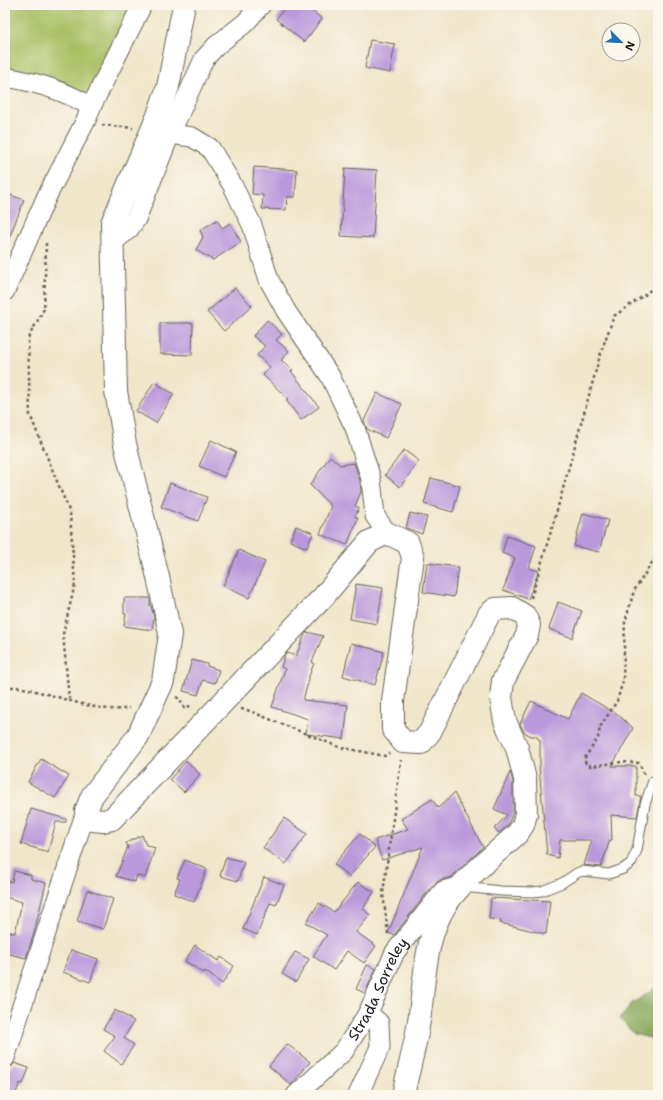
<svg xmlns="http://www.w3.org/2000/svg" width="663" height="1100" font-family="'Shantell Sans',sans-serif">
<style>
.green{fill:#a9bf64;stroke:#626e40}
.forest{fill:#86a65a;stroke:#51613b}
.building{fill:#b998db}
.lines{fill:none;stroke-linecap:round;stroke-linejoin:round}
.service-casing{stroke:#666359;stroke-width:11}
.minor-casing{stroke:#666359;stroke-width:21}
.tertiary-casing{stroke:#666359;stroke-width:24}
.path{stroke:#666359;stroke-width:2.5;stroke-dasharray:3 3;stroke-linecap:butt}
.service{stroke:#fff;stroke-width:9}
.minor{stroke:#fff;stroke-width:19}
.tertiary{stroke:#fff;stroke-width:22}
.labels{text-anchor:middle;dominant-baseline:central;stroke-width:3.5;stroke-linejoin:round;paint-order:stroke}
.street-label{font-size:15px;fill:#1c1c1c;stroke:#fbf7ec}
</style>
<rect width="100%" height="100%" fill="#fbf7ec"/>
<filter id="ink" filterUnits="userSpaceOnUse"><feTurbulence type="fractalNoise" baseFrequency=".025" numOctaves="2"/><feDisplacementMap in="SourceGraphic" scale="8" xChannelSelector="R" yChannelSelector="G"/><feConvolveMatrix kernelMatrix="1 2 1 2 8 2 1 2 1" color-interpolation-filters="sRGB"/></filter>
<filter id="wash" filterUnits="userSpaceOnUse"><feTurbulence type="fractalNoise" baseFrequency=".012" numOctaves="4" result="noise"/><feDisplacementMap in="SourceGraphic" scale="16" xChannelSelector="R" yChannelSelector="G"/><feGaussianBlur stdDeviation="0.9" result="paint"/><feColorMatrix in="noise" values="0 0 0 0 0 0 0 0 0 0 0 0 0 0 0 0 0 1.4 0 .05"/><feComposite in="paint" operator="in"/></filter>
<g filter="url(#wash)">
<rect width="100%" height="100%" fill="#f0e6ca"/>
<path class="green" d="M5,5h129l-43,87 -6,1 -80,-22z"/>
<path class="forest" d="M658,985v51l-4,3 -20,-5 -14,-15 12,-16 18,-11z"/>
<g id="blocks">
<g class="building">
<path d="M287,5h18l17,14 -18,23 -28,-23z"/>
<path d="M370,40l25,4 -5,29 -25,-5z"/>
<path d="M254,167l43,3 -2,27h-8l-1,13 -24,-1 1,-14 -11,-1z"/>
<path d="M345,168l32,2 -4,68 -32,-2z"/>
<path d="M5,193l19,7 -18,46h-1z"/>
<path d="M217,220l5,8 8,-5 11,19 -28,18 -17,-10 7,-13 -3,-7z"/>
<path d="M235,288l17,18 -28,25 -17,-19z"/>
<path d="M267,320l15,14 -6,6 13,11 -8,9 12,10 -2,1 28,36 -18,13 -15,-20 2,-1 -25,-24 7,-8 -13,-12 8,-9 -12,-10z"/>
<path d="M160,323h33l-1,32 -32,-1z"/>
<path d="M154,382l20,12 -18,29 -20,-12z"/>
<path d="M377,393l25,11 -16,34 -19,-9 -3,-8z"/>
<path d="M211,440l25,12 -12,25 -25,-11z"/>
<path d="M404,450l15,11 -19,26 -15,-12z"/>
<path d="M330,456l10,9 14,-2 6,18 1,11 -6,14 4,2 -4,9 3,1 -11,27 -27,-11 11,-28 -21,-21z"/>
<path d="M431,478l29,8 -7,26 -29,-8z"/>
<path d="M170,483l37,14 -9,24 -37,-14z"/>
<path d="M410,513l17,4 -5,17 -16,-6z"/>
<path d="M583,513l25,7 -9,32 -25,-6z"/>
<path d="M296,526l17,7 -6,15 -17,-7z"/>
<path d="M507,536l29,10 -7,22 10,3 -11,28 -25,-9 12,-32 -13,-5z"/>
<path d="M239,550l26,12 -16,36 -26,-12z"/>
<path d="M427,563l31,4 -4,30 -31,-5z"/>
<path d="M356,584l27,4 -6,36 -27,-5z"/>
<path d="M124,598h26v8h1l3,11 -2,13 -28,-4 2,-12h-2z"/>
<path d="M558,602l24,9 -10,27 -23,-9z"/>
<path d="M307,632l16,4 -11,26 2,1 -7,19 1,1 -5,17 45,5 -4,34 -38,-5 2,-15 -36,-12 13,-38 -4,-2 4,-12 2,-2 9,3 8,-20z"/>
<path d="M351,643l33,9 -9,33 -32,-9z"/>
<path d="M192,660l15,4v2l12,4 -4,13 -12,-3 -5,15 -15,-4z"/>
<path d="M581,693l34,20h1l17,15 -21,38h24v30h5l-4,21 -26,-2 1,25h-2l-9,27 -17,-2 8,-25h-32l-2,18 -11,-3 -8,-88h1v-27l-3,-2v-2h-6l-7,-4 -4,-8 11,-23 37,18z"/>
<path d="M41,759l28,17 -14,22 -27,-16z"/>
<path d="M186,761l14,13 -16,18 -14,-13z"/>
<path d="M510,772l3,9v31l-5,13 -9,8 -5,-4 13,-14 -13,-6z"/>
<path d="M454,793l29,54 -31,30 -12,3 -6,4 -40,51 -6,-2 35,-86 -41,13 -7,-20 33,-11 -7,-10 31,-20 6,9z"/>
<path d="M31,809l35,10v3h-10l-8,30 -27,-8z"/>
<path d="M284,818l23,16 -21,30 -23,-16z"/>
<path d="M360,834l15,13 -26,30 -15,-13z"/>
<path d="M142,835l4,10 9,3 -10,30 -8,-3 -2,7 -19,-6 12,-29 -2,-4z"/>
<path d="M226,857l18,5 -6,19 -18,-5z"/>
<path d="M185,860l22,9 -13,33 -20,-8 6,-15 -3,-1z"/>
<path d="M14,871l17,4v4l15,4 -12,50 -8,25 -21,-5v-22l10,2 7,-31 -17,-5v-16l7,1z"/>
<path d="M264,877l20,8 -8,20 -6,-2 -13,32 -14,-6z"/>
<path d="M358,882l16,10 -11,17 7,6 -14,17 20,14 -12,17 -17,-12 -13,19 -21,-14 14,-21 -21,-12 13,-20 15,9z"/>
<path d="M87,890l26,9 -10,30 -26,-8z"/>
<path d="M491,898l59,3 -4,33 -46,-11 1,-3 -12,-1z"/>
<path d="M195,945l23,16 3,-4 13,9 -12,18 -17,-13 -1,2 -19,-12z"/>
<path d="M71,950l27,9 -8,23 -27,-10z"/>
<path d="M295,952l14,7 -13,23 -14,-8z"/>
<path d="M367,965l9,4 -11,24 -9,-4z"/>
<path d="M115,1010l19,11 -10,17 10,7 -13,19 -17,-13 11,-15 -12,-7z"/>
<path d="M287,1044l23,18 -19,23 -22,-19z"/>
<path d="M14,1063l15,5 -6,16 -3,-1 -5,12h-10v-26l7,-3z"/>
</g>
</g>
</g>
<g filter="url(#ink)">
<use href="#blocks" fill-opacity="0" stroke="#666359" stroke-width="1"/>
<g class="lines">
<defs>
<path id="service" d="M462,887l39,4 31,1 10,-1 20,-8 15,-10 5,-2 27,3 14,-5 8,-6 6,-13 8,-46 8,-23"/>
<g id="minor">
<path d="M5,77c30,5 60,13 86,30"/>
<path d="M170,134l22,3 18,11 23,38 19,39 17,55 17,31 44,65 25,52 16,51 4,37 12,17"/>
<path d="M112,243l17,-14 7,-10 34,-85 34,-75 13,-14 28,-22 16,-18"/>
<path d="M5,291l41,-93 41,-80 4,-11 51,-102"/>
<path d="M5,1058l81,-247"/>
<path id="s1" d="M296,1095l48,-44 24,-38 27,-61 48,-61 12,-3"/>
<path d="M358,1095l22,-48 -1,-24 -11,-10"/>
</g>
<path id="tertiary" d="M184,5l-16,82 -11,31 -45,105 4,168 9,53 33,133 12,57 -7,47 -25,55 -46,60 -6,15 7,9 10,1 9,-2 212,-223 45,-54 18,-9 21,10 5,14 -20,144v28l10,13 18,1 9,-11 59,-118 6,-5 17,-1 13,8 4,9 -2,10 -24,46 -2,17 4,23 12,27 8,31 1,35 -3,11 -5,8c-23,21 -57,48 -73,73 -22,35 -20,81 -27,121 -4,23 -10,45 -15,68"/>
</defs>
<use href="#service" class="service-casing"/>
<use href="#minor" class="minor-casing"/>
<use href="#tertiary" class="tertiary-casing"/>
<g class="path">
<path d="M102,125l31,3"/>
<path d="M46,243l-2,66 -16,29 2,77 40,98 5,71 -12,50 6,65"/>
<path d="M531,598l23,-77 47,-169 13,-36 32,-22 12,-11"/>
<path d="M5,688c10,-3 23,1 34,4 26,6 64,22 90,16"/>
<path d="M176,697l4,2 4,9 9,-3"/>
<path d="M241,709l6,1 92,37 46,9 4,-3"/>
<path d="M644,774l-5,-11 -17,-1 -31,4 -5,-2 -2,-5 14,-21 2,-11 17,-26 6,-20 2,-59 9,-31 24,-38"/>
<path d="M388,934l-5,-41 18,-133"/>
</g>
<use href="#service" class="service"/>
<use href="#minor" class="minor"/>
<use href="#tertiary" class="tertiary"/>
</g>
</g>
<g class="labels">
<g class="street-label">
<text stroke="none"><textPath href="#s1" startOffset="136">Strada Sorreley</textPath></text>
</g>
</g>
<rect width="663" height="1100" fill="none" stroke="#fbf7ec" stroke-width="20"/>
<g transform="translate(621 42) rotate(114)"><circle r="19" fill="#fbf7ec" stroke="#a29f99"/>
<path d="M0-3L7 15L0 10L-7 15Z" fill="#1f6fb2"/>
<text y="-6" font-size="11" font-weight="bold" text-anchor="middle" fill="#1c1c1c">N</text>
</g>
</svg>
